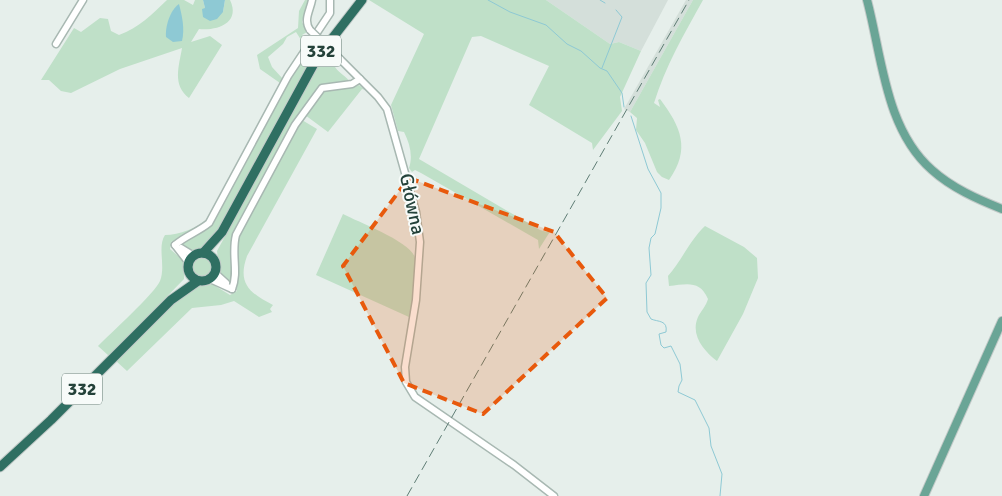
<svg xmlns="http://www.w3.org/2000/svg" width="1002" height="496" font-family="Signika,sans-serif">
<style>
.built{fill:#d4dfda}
.green{fill:#bfe0c8;fill-rule:evenodd}
.water{fill:#8ec9d4}
.lines{fill:none;stroke-linecap:round;stroke-linejoin:round}
.stream{stroke:#8ec9d4;stroke-width:1}
.minor-casing{stroke:#a8b8b2;stroke-width:9}
.major-casing{stroke:#c2cac8;stroke-width:10}
.highway-casing{stroke:#c2cac8;stroke-width:11}
.minor{stroke:#fff;stroke-width:6}
.major{stroke:#6aa596;stroke-width:8}
.highway{stroke:#2f6f62;stroke-width:9}
.rail{stroke:#5f7d75;stroke-width:1;stroke-dasharray:10 5;stroke-linecap:butt}
.minor-bridge-casing{stroke:#a8b8b2;stroke-width:9;stroke-linecap:butt}
.minor-bridge{stroke:#fff;stroke-width:6}
.marked{fill:#e8590c;fill-opacity:0.2;stroke:#e8590c;stroke-width:4;stroke-dasharray:10 6;stroke-linejoin:round}
.labels{text-anchor:middle;dominant-baseline:central;stroke-width:4;stroke-linejoin:round;paint-order:stroke}
.shield{fill:#f7fbf9;stroke:#637a73;stroke-width:1}
.shield-label{font-size:18px;font-weight:bold;fill:#24423a}
.street-label{font-size:19px;fill:#24423a;stroke:#f7fbf9}
</style>
<rect width="100%" height="100%" fill="#e6efeb"/>
<g class="built">
<path d="M546,0h122l-27,51 -22,-9 -9,2z"/>
<path d="M686,0h7l-63,112 -6,-3z"/>
</g>
<g class="green">
<path d="M167,0h17l9,5 2,-5h8l2,8 18,4 2,-12h5c11,23 -13,31 -31,29l-8,13 19,-6 12,9 -33,53c-17,-13 -10,-32 -7,-50l-62,21 -49,24 -10,-2 -12,-11h-8l33,-52 7,4 19,-14 8,1 3,12 8,4c20,-7 33,-21 48,-35z"/>
<path d="M305,0h3l-6,22 5,10 -5,3 17,13 -106,192 -8,9 -11,3 -22,-11 -2,8 15,13 -1,17 -75,77 -11,-10c12,-12 57,-53 62,-65 6,-15 -3,-34 5,-46 14,0 33,-7 43,-17l72,-135 -20,-14 -3,-14 41,-27 1,-17zM296,32l7,11 -4,11 -16,25 -11,-12 -4,-10 15,-13 4,-7z"/>
<path d="M369,0h177l64,44 9,-2 22,9 -21,46 2,14 -29,39 -1,-7 -63,-38 20,-39 -68,-30 -9,1 -53,122 121,71 7,2 4,-2 -12,19 -1,-9 -117,-67 -6,-3 -3,2 -3,-4c4,-12 1,-24 -5,-36l-6,-1 -7,-26 33,-71z"/>
<path d="M693,0h10c-19,34 -38,67 -49,103l6,4 -2,-7 2,-1c21,28 31,50 9,81l-7,-3 -5,-5 -12,-29 -9,-13 1,-12 -7,-6z"/>
<path d="M325,53c6,5 7,8 10,14 5,8 15,10 17,20l7,-2 6,5 -3,-1 -34,43 -23,-17 -3,5 15,9 -70,127c-10,28 3,37 26,49l-3,4 2,3 -13,5 -25,-16 -13,4 -29,3 -65,63 -11,-10 69,-70 12,-7 8,2 7,-2 18,11 7,-4 -1,-4 -16,-12 -3,-24z"/>
<path d="M343,214c15,8 69,28 72,44 3,16 -3,43 -6,59l-93,-42z"/>
<path d="M705,226l39,21 13,11 1,20 -15,36 -26,47c-13,-10 -27,-26 -19,-44 3,-6 8,-11 10,-18 -8,-19 -21,-15 -39,-13l-1,-10c14,-16 22,-36 37,-50z"/>
<circle cx="202" cy="268" r="10"/>
</g>
<g class="water">
<path d="M203,0h22l-2,12 -6,7 -7,2 -7,-4 -1,-8 3,-1z"/>
<path d="M179,4c3,12 6,24 3,37l-9,1 -7,-5c-1,-10 4,-27 13,-33z"/>
</g>
<g class="lines">
<g class="stream">
<path d="M488,0l22,12 36,13 21,19 14,7 19,17 7,3 15,22 2,14"/>
<path d="M600,0l5,3"/>
<path d="M602,68l20,-51 -6,-7"/>
<path d="M631,116l17,53 13,24v15l-6,26 -4,4 -2,10 2,27 -5,8 1,29 4,7c7,3 17,1 15,13l-7,2 2,11 3,3 7,-2 9,18 2,16 -3,6 -1,6 17,8 14,28 2,18 11,28 -2,22"/>
</g>
<defs>
<g id="minor">
<path d="M310,30c-7,-10 0,-19 2,-30"/>
<path d="M56,44l27,-44"/>
<path d="M340,59l38,38 9,12 29,103 4,30 -4,58 -11,67 1,15 9,15 99,68 40,31"/>
<path d="M175,245c10,-9 23,-13 34,-22l79,-147 42,-63v-13"/>
<path d="M175,245l14,18"/>
<path d="M181,248l13,8"/>
<path d="M215,273l11,10"/>
<path d="M210,279l22,10"/>
<path d="M232,289c7,-17 -1,-35 4,-54l59,-110 27,-37 30,-4 8,-5"/>
</g>
<g id="major">
<path d="M867,0c15,56 18,129 65,170 20,18 45,29 70,39"/>
<path d="M924,496l78,-175"/>
</g>
<g id="highway">
<circle cx="202" cy="267" r="14"/>
<path d="M203,253l19,-21 95,-174 45,-58"/>
<path d="M0,467l51,-47 120,-120 27,-19"/>
</g>
</defs>
<use href="#minor" class="minor-casing"/>
<use href="#major" class="major-casing"/>
<use href="#highway" class="highway-casing"/>
<use href="#minor" class="minor"/>
<use href="#major" class="major"/>
<use href="#highway" class="highway"/>
<path class="rail" d="M407,496l282,-496"/>
<defs>
<path id="minor-bridge" d="M310,30l30,29"/>
</defs>
<use href="#minor-bridge" class="minor-bridge-casing"/>
<use href="#minor-bridge" class="minor-bridge"/>
</g>
<path class="marked" d="M409,178l145,54 53,66 -124,116 -79,-31 -61,-117z"/>
<g class="labels">
<g class="shield">
<rect x="301" y="35.5" width="40" height="31" rx="4"/>
<rect x="62" y="373.5" width="40" height="31" rx="4"/>
</g>
<g class="shield-label">
<text x="321" y="51">332</text>
<text x="82" y="389">332</text>
</g>
<g class="street-label">
<text transform="translate(412 204) rotate(78)">Główna</text>
</g>
</g>
</svg>
